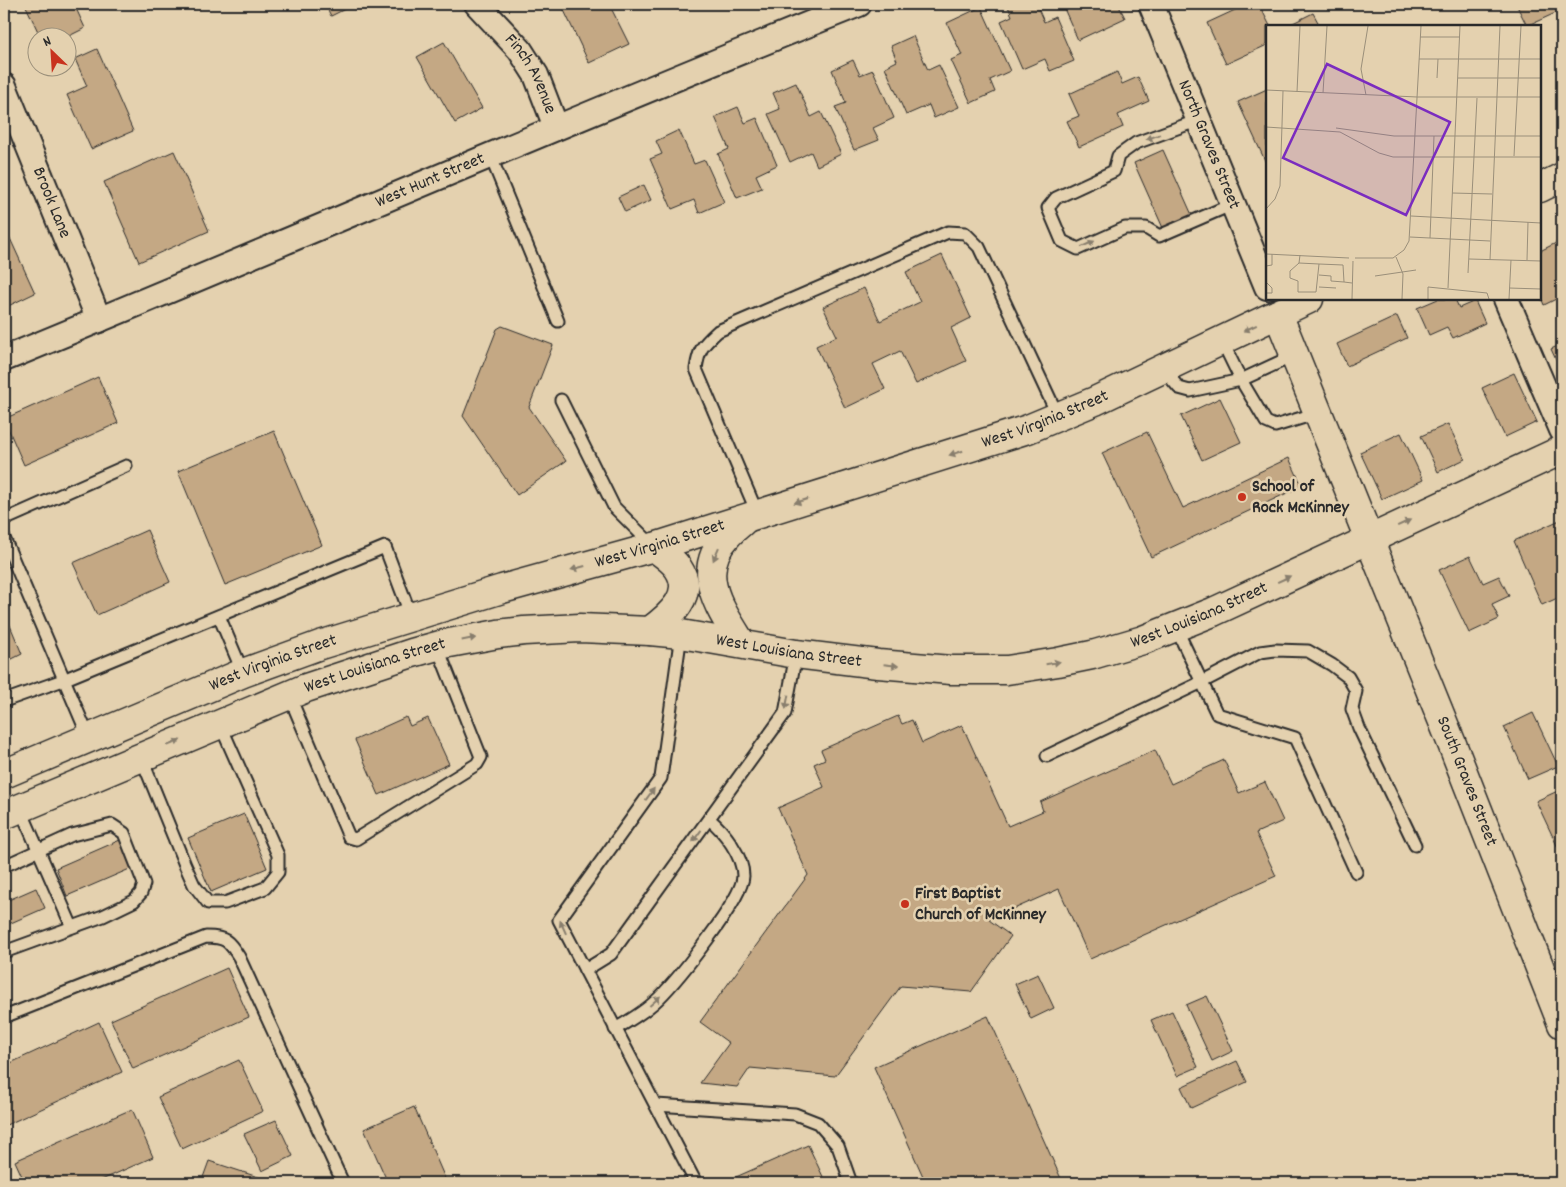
<svg xmlns="http://www.w3.org/2000/svg" width="1566" height="1187" font-family="Dekko,sans-serif">
<style>
.building{fill:#c4a884;stroke:#2b2b2b}
.lines{fill:none;stroke-linecap:round;stroke-linejoin:round}
.lane-casing{stroke:#2b2b2b;stroke-width:15}
.street-casing{stroke:#2b2b2b;stroke-width:28}
.secondary-casing{stroke:#2b2b2b;stroke-width:31}
.lane{stroke:#e4d1af;stroke-width:11}
.street{stroke:#e4d1af;stroke-width:24}
.secondary{stroke:#e4d1af;stroke-width:28}
.oneway{fill:#887e6d}
.poi-dot{fill:#c8321e;stroke:#e4d1af;stroke-width:2}
.labels{text-anchor:middle;dominant-baseline:central;stroke-width:5;stroke-linejoin:round;paint-order:stroke}
.street-label{font-size:18px;fill:#2b2b2b;stroke:#e4d1af}
.poi-label{font-size:18px;font-weight:bold;fill:#2b2b2b;stroke:#e4d1af;text-anchor:start}
.inset-road{fill:none;stroke:#9a8f7a;stroke-width:1}
.view{fill:#7b2cbf;fill-opacity:0.15;stroke:#7b2cbf;stroke-width:2.5}
.inset-edge{fill:none;stroke:#2b2b2b;stroke-width:2.5}
</style>
<rect width="100%" height="100%" fill="#e4d1af"/>
<filter id="ink" filterUnits="userSpaceOnUse"><feTurbulence type="fractalNoise" baseFrequency=".02" numOctaves="2"/><feDisplacementMap in="SourceGraphic" scale="10" xChannelSelector="R" yChannelSelector="G"/><feConvolveMatrix kernelMatrix="1 2 1 2 8 2 1 2 1" color-interpolation-filters="sRGB"/></filter>
<g filter="url(#ink)">
<g class="building">
<path d="M25,4h49l11,24 -20,10h-24z"/>
<path d="M325,4h30l-24,12z"/>
<path d="M561,4h48l20,40 -40,19z"/>
<path d="M1007,4h29l8,18 11,-5 19,44 -24,10 -5,-12 -23,10 -21,-48 11,-5z"/>
<path d="M1062,4h56l7,14 -47,22z"/>
<path d="M1248,4h11l11,22h-3v19l-41,19 -19,-41z"/>
<path d="M1521,4h41v6l-35,16 -10,-20z"/>
<path d="M981,7l29,64 -20,9 5,12 -24,11 -20,-43 11,-5 -15,-32z"/>
<path d="M1313,13l7,13h-28l-1,-2z"/>
<path d="M913,36l15,34 11,-5 20,42 -25,11 -5,-13 -23,10 -21,-48 12,-6 -6,-15z"/>
<path d="M444,42l38,66 -27,15 -38,-66z"/>
<path d="M97,49l36,82 -42,18 -24,-54 20,-9 -12,-27z"/>
<path d="M853,60l7,15 13,-5 21,48 -21,10 6,12 -25,10 -19,-43 11,-4 -14,-33z"/>
<path d="M1117,72l5,12 16,-7 11,24 -31,14 5,12 -44,20 -12,-26 12,-5 -10,-22z"/>
<path d="M796,83l15,34 10,-5 20,42 -24,12 -6,-14 -21,10 -22,-48 12,-5 -7,-16z"/>
<path d="M1267,89v76l-29,-63z"/>
<path d="M738,107l7,16 12,-5 20,47 -21,10 6,13 -25,10 -19,-44 11,-5 -14,-32z"/>
<path d="M679,130l15,34 11,-4 19,42 -25,11 -5,-13 -22,9 -22,-50 12,-5 -6,-13z"/>
<path d="M1163,150l29,65 -29,13 -29,-65z"/>
<path d="M174,151l35,80 -70,31 -35,-80z"/>
<path d="M644,185l7,15 -26,12 -7,-15z"/>
<path d="M8,234l27,59 -31,15v-72z"/>
<path d="M1556,243l6,14v39l-18,9 -4,-10v-44z"/>
<path d="M942,255l29,63 -20,10 15,33 -50,23 -16,-33 -27,13 12,25 -40,19 -29,-62 21,-10 -14,-29 41,-19 16,33 40,-19 -14,-30z"/>
<path d="M1438,299h17l4,9 16,-7 10,22 -32,15 -6,-11 -18,8 -12,-27z"/>
<path d="M1397,316l10,22 -60,28 -10,-22z"/>
<path d="M502,326l51,19 -24,62 37,54 -49,34 -54,-79 34,-87z"/>
<path d="M1562,344v29l-11,-24z"/>
<path d="M1514,373l23,49 -32,15 -23,-49z"/>
<path d="M98,377l20,46 -94,42 -20,-46z"/>
<path d="M1220,398l21,44 -39,18 -21,-44z"/>
<path d="M1448,424l17,35 -27,13 -17,-36z"/>
<path d="M274,431l48,114 -97,40 -47,-114z"/>
<path d="M1147,432l36,76 106,-50 13,28 -151,71 -49,-104z"/>
<path d="M1401,433l22,47 -41,19 -22,-47z"/>
<path d="M1562,519v77l-20,9 -28,-64z"/>
<path d="M147,530l23,52 -73,33 -24,-52z"/>
<path d="M1470,556l13,27 16,-7 10,20 -17,8 7,15 -30,14 -30,-63z"/>
<path d="M4,611l18,43 -18,9z"/>
<path d="M1533,713l25,53 -30,13 -24,-52z"/>
<path d="M898,716l4,8 10,-4 10,23 40,-18 46,101 35,-15 -3,-9 115,-52 16,34 53,-24 15,33 26,-11 18,39 -27,12 20,43 -186,83 -31,-70 -70,31 22,16 -40,56 -70,-6 -66,90 -85,-8 -13,19 -37,-4 29,-40 -29,-21 108,-147 -30,-67 46,-21 -10,-23 11,-5 -4,-9z"/>
<path d="M406,717l4,9 18,-8 21,46 -70,31 -24,-55z"/>
<path d="M1562,789v62l-2,1 -24,-51z"/>
<path d="M244,814l23,54 -56,24 -23,-54z"/>
<path d="M120,840l12,28 -65,28 -11,-28z"/>
<path d="M36,888l9,20 -41,18v-24z"/>
<path d="M227,968l22,49 -116,52 -22,-49z"/>
<path d="M1038,974l16,34 -23,11 -16,-35z"/>
<path d="M1207,996l26,55 -21,10 -26,-56z"/>
<path d="M1172,1011l26,56 -21,9 -26,-56z"/>
<path d="M988,1016l75,167h-137l-52,-116z"/>
<path d="M99,1022l23,50 -118,54v-60z"/>
<path d="M239,1060l24,51 -81,38 -24,-52z"/>
<path d="M1237,1061l10,21 -56,26 -10,-21z"/>
<path d="M414,1107l33,76h-59l-24,-54z"/>
<path d="M132,1109l21,48 -58,26h-70l-10,-22z"/>
<path d="M276,1120l17,36 -31,15 -18,-37z"/>
<path d="M808,1145l18,38h-99v-2z"/>
<path d="M209,1161l52,17 -1,5h-59z"/>
</g>
<g class="lines">
<defs>
<g id="lane">
<path d="M1199,120l-63,23 -18,13 -4,15 -58,27 -8,10 14,33 16,8 47,-21h21l13,8 74,-32"/>
<path d="M490,155l68,166"/>
<path d="M1295,355l-54,25 25,42 9,4 43,-13"/>
<path d="M1163,369l16,19 11,3 51,-11 -19,-39"/>
<path d="M561,400l53,107 39,39"/>
<path d="M758,515l-62,-146c3,-21 7,-24 22,-38l230,-99 17,1 14,14 79,169"/>
<path d="M4,520l122,-54"/>
<path d="M4,538l85,200"/>
<path d="M219,616l24,57"/>
<path d="M1176,628l41,86 78,24 61,134"/>
<path d="M681,634l-20,144 -102,142 137,263"/>
<path d="M289,695l60,142 7,2 121,-75 4,-7 -44,-111"/>
<path d="M4,701l59,-21 322,-133 26,69"/>
<path d="M1047,756l155,-74 58,-30 15,-2 33,1 24,14 16,12 8,14 -4,18 7,19 56,117"/>
<path d="M141,757l44,108 9,20 14,18h17l40,-15 13,-16v-17l-58,-131"/>
<path d="M20,808l52,119"/>
<path d="M4,866l68,-31 40,-10 12,8 20,51 -3,9 -7,8 -31,15 -99,36"/>
<path d="M585,970l26,-16 174,-241 11,-59"/>
<path d="M4,1017l202,-80c20,0 23,4 33,20l104,226"/>
<path d="M615,1029c16,-9 31,-18 44,-31 18,-18 84,-99 84,-122 0,-20 -19,-45 -34,-57"/>
<path d="M656,1105l139,9 23,9 20,23 13,37"/>
</g>
<g id="street">
<path id="s1" d="M477,4l43,46 16,25 20,52"/>
<path id="s2" d="M1151,4l116,283"/>
<path id="s3" d="M4,86l95,234"/>
<path d="M1506,299l56,131"/>
<path id="s4" d="M4,359c285,-117 568,-241 855,-355"/>
</g>
<g id="secondary">
<path d="M1540,188l22,-11"/>
<path id="s5" d="M1278,314l174,430 110,280"/>
<path d="M650,631c20,-15 46,-36 28,-63 -6,-9 -16,-15 -24,-21"/>
<path d="M742,644c-21,-34 -49,-71 -15,-108 5,-6 12,-11 17,-16"/>
<path id="s6" d="M4,774l239,-101 77,-28 182,-56 152,-42 374,-118 67,-28 214,-102"/>
<path id="s7" d="M4,815l302,-127 106,-35 32,-9 54,-10 26,-3 56,-3 70,3 31,3 115,20 82,10 73,6h56l51,-8 34,-7 51,-15 70,-28 349,-162"/>
</g>
</defs>
<use href="#lane" class="lane-casing"/>
<use href="#street" class="street-casing"/>
<use href="#secondary" class="secondary-casing"/>
<use href="#lane" class="lane"/>
<use href="#street" class="street"/>
<use href="#secondary" class="secondary"/>
</g>
<defs><path id="oneway-solid" d="M-6-.8H1V-3.2L6.5 0L1 3.2V.8H-6Z" transform="scale(1.25)"/></defs>
<g class="oneway">
<use href="#oneway-solid" transform="translate(1153 137) rotate(160)"/>
<use href="#oneway-solid" transform="translate(1088 244) rotate(-24)"/>
<use href="#oneway-solid" transform="translate(1250 328) rotate(155)"/>
<use href="#oneway-solid" transform="translate(956 453) rotate(163)"/>
<use href="#oneway-solid" transform="translate(801 501) rotate(163)"/>
<use href="#oneway-solid" transform="translate(1404 523) rotate(-25)"/>
<use href="#oneway-solid" transform="translate(716 554) rotate(113)"/>
<use href="#oneway-solid" transform="translate(578 568) rotate(165)"/>
<use href="#oneway-solid" transform="translate(1284 579) rotate(-25)"/>
<use href="#oneway-solid" transform="translate(469 639) rotate(-11)"/>
<use href="#oneway-solid" transform="translate(1053 663) rotate(-10)"/>
<use href="#oneway-solid" transform="translate(891 665) rotate(6)"/>
<use href="#oneway-solid" transform="translate(787 702) rotate(100)"/>
<use href="#oneway-solid" transform="translate(174 743) rotate(-23)"/>
<use href="#oneway-solid" transform="translate(650 794) rotate(-54)"/>
<use href="#oneway-solid" transform="translate(697 836) rotate(126)"/>
<use href="#oneway-solid" transform="translate(563 927) rotate(-114)"/>
<use href="#oneway-solid" transform="translate(655 1001) rotate(-42)"/>
</g>
</g>
<g class="poi-dot">
<circle cx="1242" cy="497" r="5"/>
<circle cx="905" cy="904" r="5"/>
</g>
<g class="labels">
<g class="street-label">
<text stroke="none"><textPath href="#s1" startOffset="89">Finch Avenue</textPath></text>
<text stroke="none"><textPath href="#s2" startOffset="152">North Graves Street</textPath></text>
<text stroke="none"><textPath href="#s4" startOffset="462">West Hunt Street</textPath></text>
<text stroke="none"><textPath href="#s3" startOffset="126">Brook Lane</textPath></text>
<text stroke="none"><textPath href="#s6" startOffset="1101">West Virginia Street</textPath></text>
<text stroke="none"><textPath href="#s6" startOffset="696">West Virginia Street</textPath></text>
<text stroke="none"><textPath href="#s7" startOffset="1240">West Louisiana Street</textPath></text>
<text stroke="none"><textPath href="#s7" startOffset="820">West Louisiana Street</textPath></text>
<text stroke="none"><textPath href="#s6" startOffset="291">West Virginia Street</textPath></text>
<text stroke="none"><textPath href="#s7" startOffset="400">West Louisiana Street</textPath></text>
<text stroke="none"><textPath href="#s5" startOffset="504">South Graves Street</textPath></text>
</g>
<g class="poi-label">
<text x="1252" y="487">School of<tspan x="1252" dy="21">Rock McKinney</tspan></text>
<text x="915" y="894">First Baptist<tspan x="915" dy="21">Church of McKinney</tspan></text>
</g>
</g>
<g transform="translate(1266 25)">
<rect width="275" height="275" fill="#e4d1af"/>
<path class="inset-road" d="M154,12h40M153,34h122M171,53l1,-19M192,53h83M0,65l151,7h124M31,67l3,-66M57,68l4,-67M100,70l-5,-26 7,-43M16,100l1,-34M0,102l74,5 39,21 14,4h148M70,103l58,8h147M248,131l7,-130M186,168l40,1M0,184l9,-10 5,-13 2,-61M145,191l130,7M144,212l80,4M164,213l4,-102M0,229l83,4M130,232l7,17 -1,25M89,233h38l11,-8 5,-9 12,-215M203,234l72,2M224,235l10,-234M261,235l1,-38M33,238l20,1 -3,28h-18v-11l-8,-3v-7l9,-8 1,-8M53,239l24,1 1,17 8,1M0,241l6,-1v-11M202,248l9,-175M53,250l12,1v5l13,1M109,251l41,-6M0,257l6,6v5h-6M53,262l17,1M182,263l12,-262M243,263l32,1M86,274l1,-38M162,274v-12l59,6 2,6M243,274l2,-39"/>
<path class="view" d="M61,39l123,58 -44,93 -123,-57z"/>
<rect width="275" height="275" class="inset-edge"/>
</g>
<rect width="1566" height="1187" fill="none" stroke="#e4d1af" stroke-width="20"/>
<rect x="10" y="10" width="1546" height="1167" fill="none" stroke="#2b2b2b" stroke-width="2" filter="url(#ink)"/>
<g transform="translate(52 52) rotate(335)"><circle r="24" fill="#e4d1af" stroke="#9a8f7a"/>
<path d="M0-4L9 19L0 12L-9 19Z" fill="#c8321e"/>
<text y="-8" font-size="14" font-weight="bold" text-anchor="middle" fill="#2b2b2b">N</text>
</g>
</svg>
